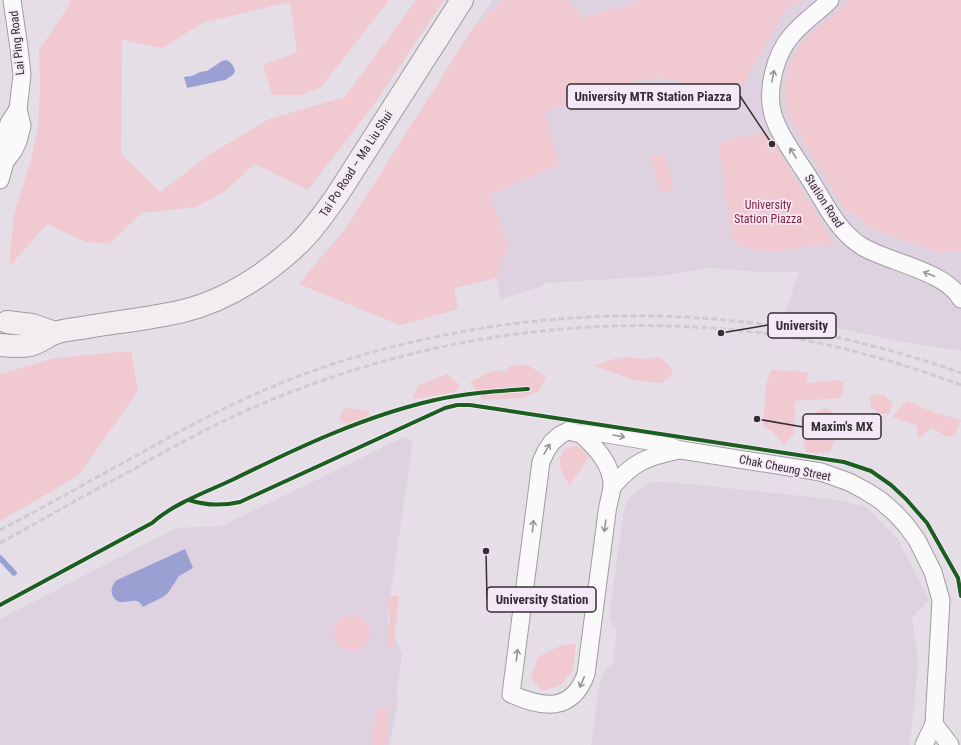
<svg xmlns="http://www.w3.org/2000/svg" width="961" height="745" font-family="'Roboto Condensed',sans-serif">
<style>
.built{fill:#ded2e0}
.green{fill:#f0c9d1}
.water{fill:#9aa1d2}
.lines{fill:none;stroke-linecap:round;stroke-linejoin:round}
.stream{stroke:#9aa1d2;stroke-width:5.5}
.minor-casing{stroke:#a09ba1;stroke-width:19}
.secondary-casing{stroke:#a09ba1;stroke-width:24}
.minor{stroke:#fbfafb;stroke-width:17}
.secondary{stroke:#f2edf0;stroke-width:22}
.rail{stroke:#ceccce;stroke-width:3;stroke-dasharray:6 3;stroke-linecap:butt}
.cycleway-casing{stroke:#f5e8f7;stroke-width:6}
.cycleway{stroke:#1b5e20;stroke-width:4}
.oneway{stroke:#979497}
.labels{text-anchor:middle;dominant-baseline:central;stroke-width:3.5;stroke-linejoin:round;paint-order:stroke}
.street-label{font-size:12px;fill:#332e33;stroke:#f5e8f7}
.park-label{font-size:12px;fill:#84233b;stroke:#f5e8f7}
.leader{fill:none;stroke:#332e33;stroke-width:1.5}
.callout-dot{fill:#332e33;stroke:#f5e8f7;stroke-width:1.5}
.callout{fill:#f5e8f7;stroke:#332e33;stroke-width:1.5}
.callout-label{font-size:13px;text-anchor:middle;font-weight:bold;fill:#332e33}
</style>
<rect width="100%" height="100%" fill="#e5dee6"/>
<g class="built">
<path d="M493,0h468v351l-62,-10 -115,-24 15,-45h-39l-50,-4 -48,8 -116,7 -6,4 -39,12 -5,-21 -42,10 4,21 -58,16 -101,-41 47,-56 127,-200z"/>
<path d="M404,437l9,4 -26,177 15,35 -2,19 -4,17 2,11 -8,45h-390v-126l176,-91 46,-2z"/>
<path d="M649,482h20l170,18 27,7 32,32 31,61 -17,17 6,45 -8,83h-319l7,-50 4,-19 5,-8 6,-5 4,-33 -5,-5 -3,-7 14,-103 4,-15z"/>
</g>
<g class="green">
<path d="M70,0h319l-68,87 -21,8h-28l-9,-30 34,-13 -7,-50 -88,21 -39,25 -41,-8 -1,114 39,38 49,-37 60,-36 76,-22 71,-97h28l-66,99 -70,91 -53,-26 -31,28 -28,15 -54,6 -33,31 -23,-2 -39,-18 -38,43 5,-53 17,-55 7,-31 2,-42 -1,-36 31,-46z"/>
<path d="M504,0h64l14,18 43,-12 16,-6h163l-19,10 -54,97 -51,-26 -20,-3 -24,3 -91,31 14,53 -70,30 19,49 -12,34 -42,10 4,21 -58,16 -101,-41 47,-56 127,-200z"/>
<path d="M848,0h113v251l-23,2 -67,-25 -28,-22 -45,-74 -10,-19 -3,-15v-14l3,-14 6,-13 7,-13 10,-10 25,-21z"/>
<path d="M757,133l10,2 7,7 62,106c-26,-6 -40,2 -65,4 -14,1 -26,-4 -38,-11l-15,-98z"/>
<path d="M664,154l10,35 -13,4 -10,-36z"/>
<path d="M131,351l7,40 -59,84 -79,46v-147l55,-16z"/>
<path d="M628,357l14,2 18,-2 13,13 -2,6 -10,7 -28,-3 -39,-14 19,-7z"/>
<path d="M528,365l18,12 -7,14 -16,7 -40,2 -13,-18 22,-11h15l3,-5z"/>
<path d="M771,370l27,1 10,2 -1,10 31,-3 6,3 -3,15 -46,3 -1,32 -10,12 -12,-14 -9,-5 3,-41z"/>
<path d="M447,374l13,11 -3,6 -17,4 -27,4 5,-13z"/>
<path d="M870,395h14l9,9 -4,10h-9l-9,-7z"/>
<path d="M907,401l26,11 28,8 -6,15 -7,2 -16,-9 -13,10 -3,-13 -24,-8z"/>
<path d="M345,408l25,3 -6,8 -19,4 -6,-4z"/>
<path d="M826,408l16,11 -1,11 -5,5 -6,17 -12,1 -12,-1 -4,-18 -1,-16z"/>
<path d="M576,446l7,3 7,6 -20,30c-12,-12 -17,-38 6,-39z"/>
<path d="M393,596h6l-6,55 -4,-3 -2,-7 3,-20 -3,-17 2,-6z"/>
<circle cx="352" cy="633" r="18"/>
<path d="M576,644l-3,26 -12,15 -19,6 -11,-13 7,-21 24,-12z"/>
<path d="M378,708h9l2,13 -3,24h-13l-1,-6z"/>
</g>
<g class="water">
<path d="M226,60c5,2 8,6 9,11l-2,4 -8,5 -38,8 -3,-11 8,-1 8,-4 7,-1 15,-10z"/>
<path d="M185,549l8,19 -14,8 -11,17 -5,4 -20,10c-6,-11 -14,-4 -24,-5 -9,-5 -10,-15 -2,-22z"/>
</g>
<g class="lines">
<path class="stream" d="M0,558l14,15"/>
<defs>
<g id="minor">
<path d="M830,0c-12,12 -27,22 -38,35 -17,19 -26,56 -19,80 8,24 25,45 38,66 15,24 27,51 52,66 28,16 82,24 98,52"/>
<path d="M5,162l-2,-16 6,-23 9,-14"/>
<path d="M0,180l5,-18 9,-12 4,-9 4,-15 -4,-17 4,-34 -3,-27 -7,-48"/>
<path d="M581,434c15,13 32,32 31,53 -1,8 -4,17 -5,25l-21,162c-14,39 -44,34 -75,20l30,-232 5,-11 6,-9 8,-7 8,-4 13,3 20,-1 48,8 32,9 140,22 28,10 17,9 14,9 15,13 11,12 11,15 16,32 8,28 -7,124 -10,21"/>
<path d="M612,487c22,-26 35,-30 67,-37"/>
<path d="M934,724l16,21"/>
</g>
<g id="secondary">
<path d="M7,322l25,3 23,8"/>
<path d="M0,345c10,1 20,2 30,0 9,-2 17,-9 25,-12 8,-3 18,-4 27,-5 33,-6 68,-9 101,-17 41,-10 80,-35 111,-63 16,-14 29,-33 42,-51l126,-197"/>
</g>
</defs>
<use href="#minor" class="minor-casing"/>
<use href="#secondary" class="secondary-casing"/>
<use href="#minor" class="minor"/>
<use href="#secondary" class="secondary"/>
<g class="rail">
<path d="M0,530c48,-25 95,-52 143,-78 44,-25 89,-49 136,-68 53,-22 110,-38 166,-49 174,-35 349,-22 516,38"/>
<path d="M0,543c45,-25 89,-50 134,-74 38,-22 77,-43 118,-61 152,-66 316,-94 482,-78 77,7 154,28 227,55"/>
</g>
<defs>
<g id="cycleway">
<path d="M189,500c18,6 33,6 51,2l205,-94 12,-3h13l374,57 27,9 20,14 15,14 21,24 31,55 3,18"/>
<path d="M0,605l152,-82c21,-19 54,-31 80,-43 65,-32 132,-64 203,-80 30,-7 62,-9 93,-11"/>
</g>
</defs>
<use href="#cycleway" class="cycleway-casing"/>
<use href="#cycleway" class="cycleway"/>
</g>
<defs><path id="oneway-shaft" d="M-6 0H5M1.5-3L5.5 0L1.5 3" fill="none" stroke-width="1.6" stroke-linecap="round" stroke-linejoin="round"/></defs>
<g class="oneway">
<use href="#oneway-shaft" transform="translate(773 76) rotate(-79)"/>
<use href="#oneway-shaft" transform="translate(793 153) rotate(-122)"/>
<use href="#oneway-shaft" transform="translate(929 274) rotate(-159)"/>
<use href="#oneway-shaft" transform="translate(619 436) rotate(10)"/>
<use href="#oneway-shaft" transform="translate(547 449) rotate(-60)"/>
<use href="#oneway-shaft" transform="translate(533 526) rotate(-83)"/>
<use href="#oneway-shaft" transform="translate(605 526) rotate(98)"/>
<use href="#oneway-shaft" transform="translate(517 655) rotate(-83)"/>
<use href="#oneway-shaft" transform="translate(582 682) rotate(114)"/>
</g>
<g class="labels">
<g class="street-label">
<text transform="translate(17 43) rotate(-96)">Lai Ping Road</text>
<text transform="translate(356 164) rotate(-57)">Tai Po Road – Ma Liu Shui</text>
<text transform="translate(824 201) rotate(57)">Station Road</text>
<text transform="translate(785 468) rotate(11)">Chak Cheung Street</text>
</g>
<g class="park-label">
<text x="768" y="205">University<tspan x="768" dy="14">Station Piazza</tspan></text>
</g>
</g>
<path class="leader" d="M772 144L740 96M721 333L768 325M757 419L803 427M486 551L487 599"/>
<g class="callout-dot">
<circle cx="772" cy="144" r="4"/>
<circle cx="721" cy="333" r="4"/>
<circle cx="757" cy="419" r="4"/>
<circle cx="486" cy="551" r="4"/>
</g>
<g class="callout">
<rect x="567" y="84" width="173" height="25" rx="4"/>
<rect x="768" y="313" width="68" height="25" rx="4"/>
<rect x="803" y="414" width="78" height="25" rx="4"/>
<rect x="487" y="587" width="109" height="25" rx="4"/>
</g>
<g class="callout-label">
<text x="653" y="101">University MTR Station Piazza</text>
<text x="802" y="330">University</text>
<text x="842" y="431">Maxim's MX</text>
<text x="542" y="604">University Station</text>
</g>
</svg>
